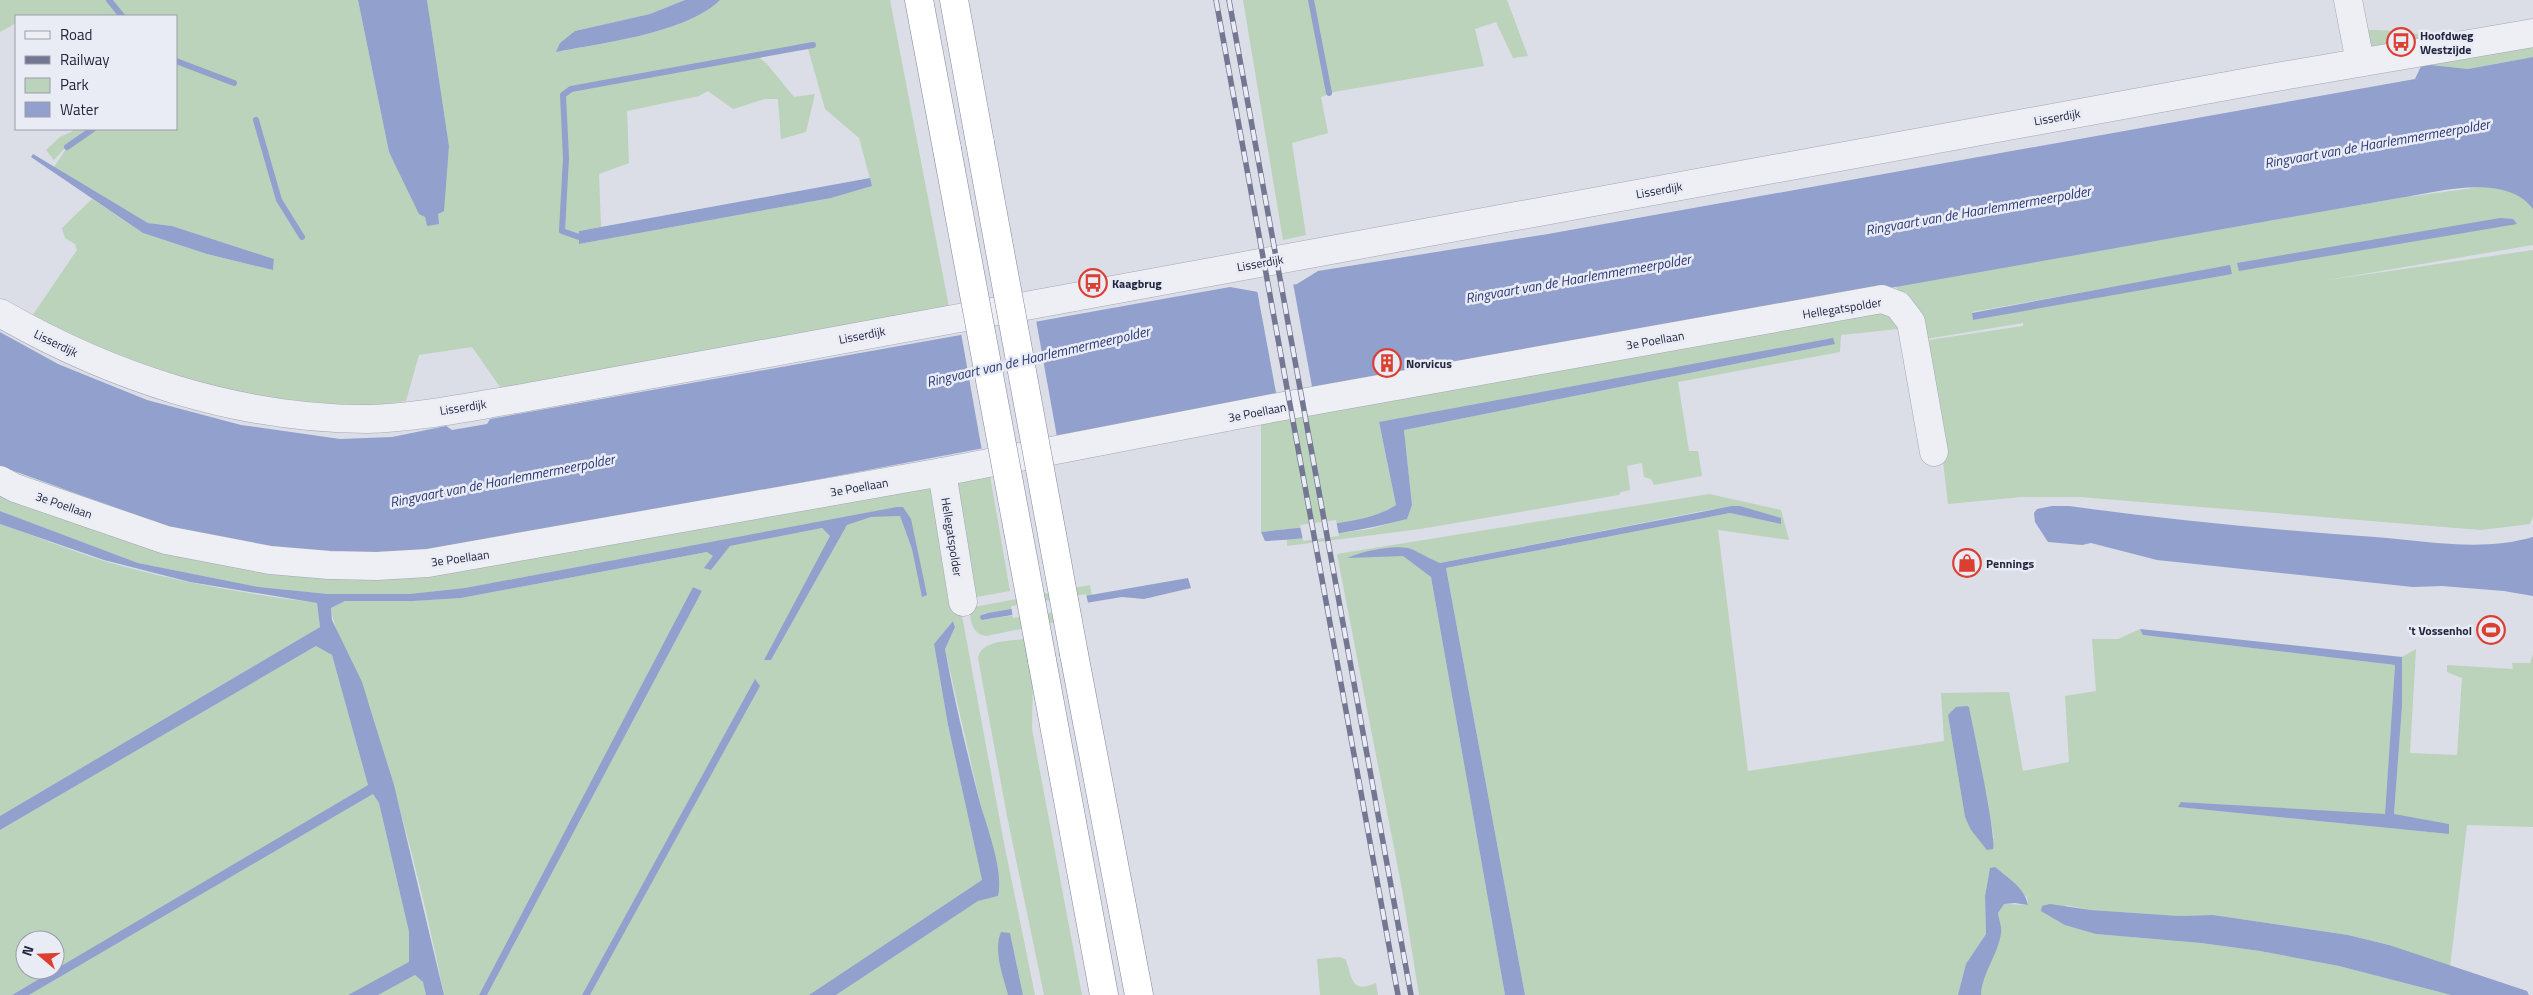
<svg xmlns="http://www.w3.org/2000/svg" width="2533" height="995" font-family="'Titillium Web',sans-serif">
<style>
.green{fill:#bbd2bb;fill-rule:evenodd}
.water{fill:#91a0cc}
.pier{fill:#dbdde7}
.lines{fill:none;stroke-linecap:round;stroke-linejoin:round}
.stream{stroke:#91a0cc;stroke-width:6}
.minor-casing{stroke:#a4a6b5;stroke-width:29}
.highway-casing{stroke:#81869f;stroke-width:29}
.minor{stroke:#eeeff5;stroke-width:28}
.highway{stroke:#fff;stroke-width:28}
.rail-casing{stroke:#737792;stroke-width:5.5}
.rail{stroke:#eaecf5;stroke-width:4;stroke-dasharray:11;stroke-linecap:butt}
.highway-bridge-casing{stroke:#81869f;stroke-width:29;stroke-linecap:butt}
.highway-bridge{stroke:#fff;stroke-width:28}
.labels{text-anchor:middle;dominant-baseline:central;stroke-width:5;stroke-linejoin:round;paint-order:stroke}
.poi-label{font-size:12px;font-weight:bold;fill:#23273f;stroke:#eaecf5;text-anchor:start}
.street-label{font-size:12px;fill:#23273f;stroke:#eaecf5}
.water-label{font-size:14px;font-style:italic;fill:#2a3a76;stroke:#eaecf5}
</style>
<rect width="100%" height="100%" fill="#dbdde7"/>
<g class="green">
<path d="M0,0h358l31,152 36,65 2,9 11,-12 11,-68 -22,-146h258l-35,14 -75,17 -18,21c46,-9 130,-19 163,-52h170l59,307 -385,74 -64,6 -28,-40 -53,8 -13,46 -50,7 -99,-6 -151,-47 -76,-36 47,-69 -2,-6 -10,-6 -3,-10 30,-29 51,34 64,21 66,16 1,-11 -102,-33 -24,-3 -94,-56 18,-27 -18,20 -8,-10 14,-13 13,-6 -1,-2h104v-113h-160v7l-16,9zM807,45l18,64 34,29 13,48 -41,12 -252,46v-13l22,-4 -2,-53 30,-11 -2,-52 72,-15 9,-5 25,18 32,-10h13l3,40 25,-7 9,-38 -21,3 -27,-33 -12,-10z"/>
<path d="M1243,0h264l21,56 -15,2 -17,-36 -21,7 9,37 -150,26 -13,5 7,36 -36,10 14,92 -23,5z"/>
<path d="M2366,30c27,0 50,2 77,11l-74,5z"/>
<path d="M2533,44v13l-65,12 -46,-5z"/>
<path d="M2533,180v65l-211,36 211,-31v266l-3,8 -49,6 -401,-33h-59l-73,7 -19,-164 94,-14v-3l-103,17 -10,-43 -4,-5h-8l-2,-6 503,-88zM2230,266l-257,54 -1,-8z"/>
<path d="M1882,308l25,20 -66,7 -1,17 -162,30 11,69h9l4,25 -48,9 -3,-6 -7,-2 -2,-14 -15,3 3,24 -9,2 -2,3 -199,34 -133,17v-6l83,-11 37,-10 5,-14 -8,-75 431,-86 -456,79 17,82c-28,20 -99,22 -135,27v-112z"/>
<path d="M989,470l21,121 -39,7 -17,-121z"/>
<path d="M929,485l14,28 61,330 31,152h-12l-13,-62 -12,20 10,42h-172l142,-94 20,-5 -2,-33 -17,-65 -34,-149 10,-22 -2,-6 -19,23 14,81 34,155 -173,115h-219l169,-308 -4,-7 -173,315h-95l215,-404 -9,-4 -214,408h-35c-19,-97 -45,-194 -74,-288 -10,-32 -35,-69 -39,-99l14,-7h68l48,-3 247,-46 5,4 -2,14 19,-24 92,-18 9,8 -67,124h7l76,-135 24,-8 29,-1 12,33 10,47 -19,-89 -438,81 -56,6h-81l-69,-7 -121,-24 -138,-52v-23z"/>
<path d="M1709,494l72,16 8,30 -71,-10 30,241 196,-30 -3,-48 68,-1 14,79 46,-9 -4,-66 31,-5 -4,-52h26l22,-10 3,6 252,30 -10,150 -204,-13 -2,5 270,27v-10l-55,-9 8,-108v-50l14,-8 -6,104 47,2 5,-77 -15,-6v-7l66,4 -1,-6h18l3,-9v189v-16l-66,-2 -17,142 -61,-22 -41,-10 -135,-20 -34,1 -88,-6 -26,-5 31,29 105,9 59,8 79,15 112,29h-470c1,-33 24,-42 17,-82l6,-9 24,1 -1,-8 -37,-29 -5,28 1,38 -20,31 -8,30h-433l-79,-427 284,-55 51,11 -41,-18 -38,5 -262,52 -17,-6 -14,-9 -17,7 11,1 28,21 74,418h-86l-17,-106 -65,-335zM1967,706l2,1 25,131 -7,11 -22,-32 -17,-102z"/>
<path d="M0,524c35,12 69,26 104,37 69,20 141,33 213,42l3,24 -320,189z"/>
<path d="M1090,585l2,11 -111,18 1,6 97,-14 2,11 -95,19c-15,-3 -15,-15 -17,-28z"/>
<path d="M1026,639l7,32 -1,58 50,266h-38l-37,-179 -29,-158c3,-18 32,-17 48,-19z"/>
<path d="M316,646l16,9 36,130 -313,185v-30h-30v30h30l-43,25h-12v-165z"/>
<path d="M373,794l6,9 30,129v31l-61,32h-319z"/>
<path d="M1340,957l6,3c6,18 5,34 30,23l2,12h-58l-3,-36z"/>
<path d="M415,975l8,7 3,13h-48z"/>
</g>
<g class="water">
<path d="M358,0h69l22,146 -5,65 -6,3 1,10 -12,2 -2,-9 -6,-3 -30,-62z"/>
<path d="M685,0h35c-33,33 -118,43 -164,52l4,-9 15,-12 75,-17z"/>
<path d="M2533,57v152c-27,-37 -96,-17 -134,-11l-1420,251 -475,90 -125,18 -109,-10 -100,-20 -170,-61v-134l58,32 89,36 94,25 99,14 52,-2 54,-11 6,4 35,-6 3,-5 740,-132 28,5 39,-8 21,-13 230,-37 867,-155 7,-15 46,5z"/>
<path d="M33,154l115,69 24,3 102,33 -1,11 -66,-16 -64,-21 -112,-76z"/>
<path d="M870,178l2,8 -41,12 -252,46v-13z"/>
<path d="M2500,218l13,1 4,5 -278,47 -2,-8z"/>
<path d="M2230,265l2,9 -259,46 -1,-7z"/>
<path d="M1833,338l2,6 -431,86 8,75 -5,14c-47,12 -94,20 -142,22l-4,-9c36,-5 107,-7 135,-27l-17,-83z"/>
<path d="M1732,506h8l41,12v6l-51,-11 -284,55 79,427h-20l-74,-418 -28,-21 -56,2c16,-7 44,-13 61,-10 5,1 24,12 32,15z"/>
<path d="M2052,506h17c101,14 204,24 306,31 52,4 107,15 158,0v59l-29,-5 -62,-5 -29,1 -256,-27 -66,-17 -9,2 -34,-3 -13,-20 -1,-9 3,-4z"/>
<path d="M897,507h6l8,12 16,76 -5,2 -10,-48 -12,-33 -29,1 -24,8 -76,135h-7l66,-124 -8,-8 -92,18 -19,24 -7,-2 9,-12 -6,-4 -246,46 -48,3h-68l-14,7 1,12 30,62 32,103 50,210h-18l-3,-13 -8,-7 -37,20h-30l61,-33v-30l-30,-129 -6,-9 -344,201h-17l356,-210 -36,-130 -16,-9 -316,184v-14l320,-189 -3,-24 -127,-21 -86,-22 -104,-36v-13l138,52 121,24 69,7h81l56,-6z"/>
<path d="M1188,578l3,10 -47,11 -22,-2 -140,23 -2,-2 1,-3 7,-2z"/>
<path d="M693,587l9,4 -215,404h-8z"/>
<path d="M953,621l2,6 -10,22c9,50 21,100 34,150 7,27 25,70 19,97l-20,5 -142,94h-27l173,-115 -34,-155 -14,-81z"/>
<path d="M2140,629l262,28v50l-8,107 55,10v10l-271,-27 3,-5 204,12 10,-149 -252,-30z"/>
<path d="M755,679l5,7 -170,309h-8z"/>
<path d="M1967,706l2,1c4,20 28,132 24,142l-6,1 -16,-20 -6,-13 -17,-102 8,-8z"/>
<path d="M1995,867c13,11 30,21 33,38l-13,-2 -11,1 -6,9c1,7 4,14 3,20 -3,22 -19,40 -20,62h-23l8,-31 20,-30 -1,-38 5,-28z"/>
<path d="M2050,904l41,6 88,6 34,-1 135,20 41,10 138,46 2,4h-78l-112,-29 -79,-15 -59,-8 -105,-9 -31,-9 -24,-14 1,-5z"/>
<path d="M1001,932l9,1 13,62h-15c-5,-20 -15,-44 -7,-63z"/>
</g>
<g class="pier">
<path d="M1293,283l20,109 -36,6 -20,-108z"/>
<path d="M1036,320l21,117 -75,14 -21,-118z"/>
<path d="M1336,520l3,16 -36,5 -3,-16z"/>
<path d="M1086,594l3,13 -76,11 -2,-12z"/>
</g>
<g class="lines">
<g class="stream">
<path d="M109,0l13,16"/>
<path d="M1311,0l18,93"/>
<path d="M176,61l58,22"/>
<path d="M256,120l23,80 23,37"/>
<path d="M67,147l26,-18"/>
<path d="M587,236l-8,1 -17,-6 4,-73 -3,-63 8,-6 242,-44"/>
</g>
<defs>
<g id="minor">
<path d="M2348,0l12,62"/>
<path d="M0,313c111,64 238,106 367,106 50,-1 101,-12 150,-20l1748,-320 268,-46"/>
<path d="M942,472l21,130"/>
<path d="M0,480l15,8 151,52 104,20 59,5 48,1 51,-3 514,-91 331,-64 609,-109 16,6 13,17 23,130"/>
</g>
<g id="highway">
<path d="M919,0l28,149"/>
<path d="M954,0l26,143"/>
<path d="M1074,654l65,341"/>
<path d="M1042,660l62,335"/>
</g>
</defs>
<use href="#minor" class="minor-casing"/>
<use href="#highway" class="highway-casing"/>
<use href="#minor" class="minor"/>
<use href="#highway" class="highway"/>
<defs>
<g id="rail">
<path d="M1216,0l182,995"/>
<path d="M1229,0l182,995"/>
</g>
</defs>
<use href="#rail" class="rail-casing"/>
<use href="#rail" class="rail"/>
<defs>
<g id="highway-bridge">
<path d="M980,143l94,511"/>
<path d="M947,149l95,511"/>
</g>
</defs>
<use href="#highway-bridge" class="highway-bridge-casing"/>
<use href="#highway-bridge" class="highway-bridge"/>
</g>
<defs>
<symbol id="bus-ring" viewBox="-11 -11 22 22"><circle r="9.5" fill="#eaecf5" stroke="#dc3e30" stroke-width="1.5"/><path d="M-5-6H5V4H4V6H2V4H-2V6H-4V4H-5ZM-3.5-4V0h7V-4ZM-3.5 1.2v1.5H-2V1.2ZM2 1.2v1.5H3.5V1.2Z" fill="#dc3e30"/></symbol>
<symbol id="building-ring" viewBox="-11 -11 22 22"><circle r="9.5" fill="#eaecf5" stroke="#dc3e30" stroke-width="1.5"/><path d="M-4-6H4V6H1V3H-1V6H-4ZM-2.5-4.3h1.7v1.8h-1.7ZM.8-4.3h1.7v1.8H.8ZM-2.5-1h1.7V.8h-1.7ZM.8-1h1.7V.8H.8Z" fill="#dc3e30"/></symbol>
<symbol id="shop-ring" viewBox="-11 -11 22 22"><circle r="9.5" fill="#eaecf5" stroke="#dc3e30" stroke-width="1.5"/><path d="M-5-2.5h2.3a2.7 3.5 0 0 1 5.4 0H5L5.5 6h-11ZM-1.5-2.5h3a1.5 2.3 0 0 0-3 0Z" fill="#dc3e30"/></symbol>
<symbol id="stadium-ring" viewBox="-11 -11 22 22"><circle r="9.5" fill="#eaecf5" stroke="#dc3e30" stroke-width="1.5"/><path d="M0-5a6.5 5 0 1 0 0 10a6.5 5 0 1 0 0-10ZM-3.5-1.8h7v3.6h-7Z" fill="#dc3e30"/></symbol>
</defs>
<g fill-rule="evenodd">
<use href="#bus-ring" x="2385" y="26" width="32" height="32"/>
<use href="#bus-ring" x="1077" y="267" width="32" height="32"/>
<use href="#building-ring" x="1371" y="347" width="32" height="32"/>
<use href="#shop-ring" x="1951" y="547" width="32" height="32"/>
<use href="#stadium-ring" x="2475" y="614" width="32" height="32"/>
</g>
<g class="labels">
<g class="poi-label">
<text x="2420" y="35">Hoofdweg<tspan x="2420" dy="14">Westzijde</tspan></text>
<text x="1112" y="283">Kaagbrug</text>
<text x="1406" y="363">Norvicus</text>
<text x="1986" y="563">Pennings</text>
<text x="2472" y="630" text-anchor="end">'t Vossenhol</text>
</g>
<g class="street-label">
<text transform="translate(2057 117) rotate(-10)">Lisserdijk</text>
<text transform="translate(1659 190) rotate(-10)">Lisserdijk</text>
<text transform="translate(1260 263) rotate(-10)">Lisserdijk</text>
<text transform="translate(1842 308) rotate(-9)">Hellegatspolder</text>
<text transform="translate(862 335) rotate(-11)">Lisserdijk</text>
<text transform="translate(1655 340) rotate(-10)">3e Poellaan</text>
<text transform="translate(56 343) rotate(26)">Lisserdijk</text>
<text transform="translate(463 407) rotate(-9)">Lisserdijk</text>
<text transform="translate(1257 412) rotate(-11)">3e Poellaan</text>
<text transform="translate(859 487) rotate(-10)">3e Poellaan</text>
<text transform="translate(64 505) rotate(19)">3e Poellaan</text>
<text transform="translate(952 537) rotate(81)">Hellegatspolder</text>
<text transform="translate(460 558) rotate(-8)">3e Poellaan</text>
</g>
<g class="water-label">
<text transform="translate(2377 143) rotate(-10)">Ringvaart van de Haarlemmermeerpolder</text>
<text transform="translate(1978 210) rotate(-10)">Ringvaart van de Haarlemmermeerpolder</text>
<text transform="translate(1578 278) rotate(-10)">Ringvaart van de Haarlemmermeerpolder</text>
<text transform="translate(1038 356) rotate(-13)">Ringvaart van de Haarlemmermeerpolder</text>
<text transform="translate(502 480) rotate(-11)">Ringvaart van de Haarlemmermeerpolder</text>
</g>
</g>
<rect x="15" y="15" width="162" height="115" fill="#eaecf5" stroke="#9a9dac"/>
<rect x="25" y="31" width="25" height="8" fill="#eeeff5" stroke="#9a9dac"/>
<text x="60" y="40" font-size="15" fill="#23273f">Road</text>
<rect x="25" y="56" width="25" height="8" fill="#737792" stroke="#9a9dac"/>
<text x="60" y="65" font-size="15" fill="#23273f">Railway</text>
<rect x="25" y="78" width="25" height="15" fill="#bbd2bb" stroke="#9a9dac"/>
<text x="60" y="90" font-size="15" fill="#23273f">Park</text>
<rect x="25" y="102" width="25" height="15" fill="#91a0cc" stroke="#9a9dac"/>
<text x="60" y="115" font-size="15" fill="#23273f">Water</text>
<g transform="translate(40 955) rotate(289)"><circle r="24" fill="#eaecf5" stroke="#9a9dac"/>
<path d="M0-4L9 19L0 12L-9 19Z" fill="#dc3e30"/>
<text y="-8" font-size="14" font-weight="bold" text-anchor="middle" fill="#23273f">N</text>
</g>
</svg>
